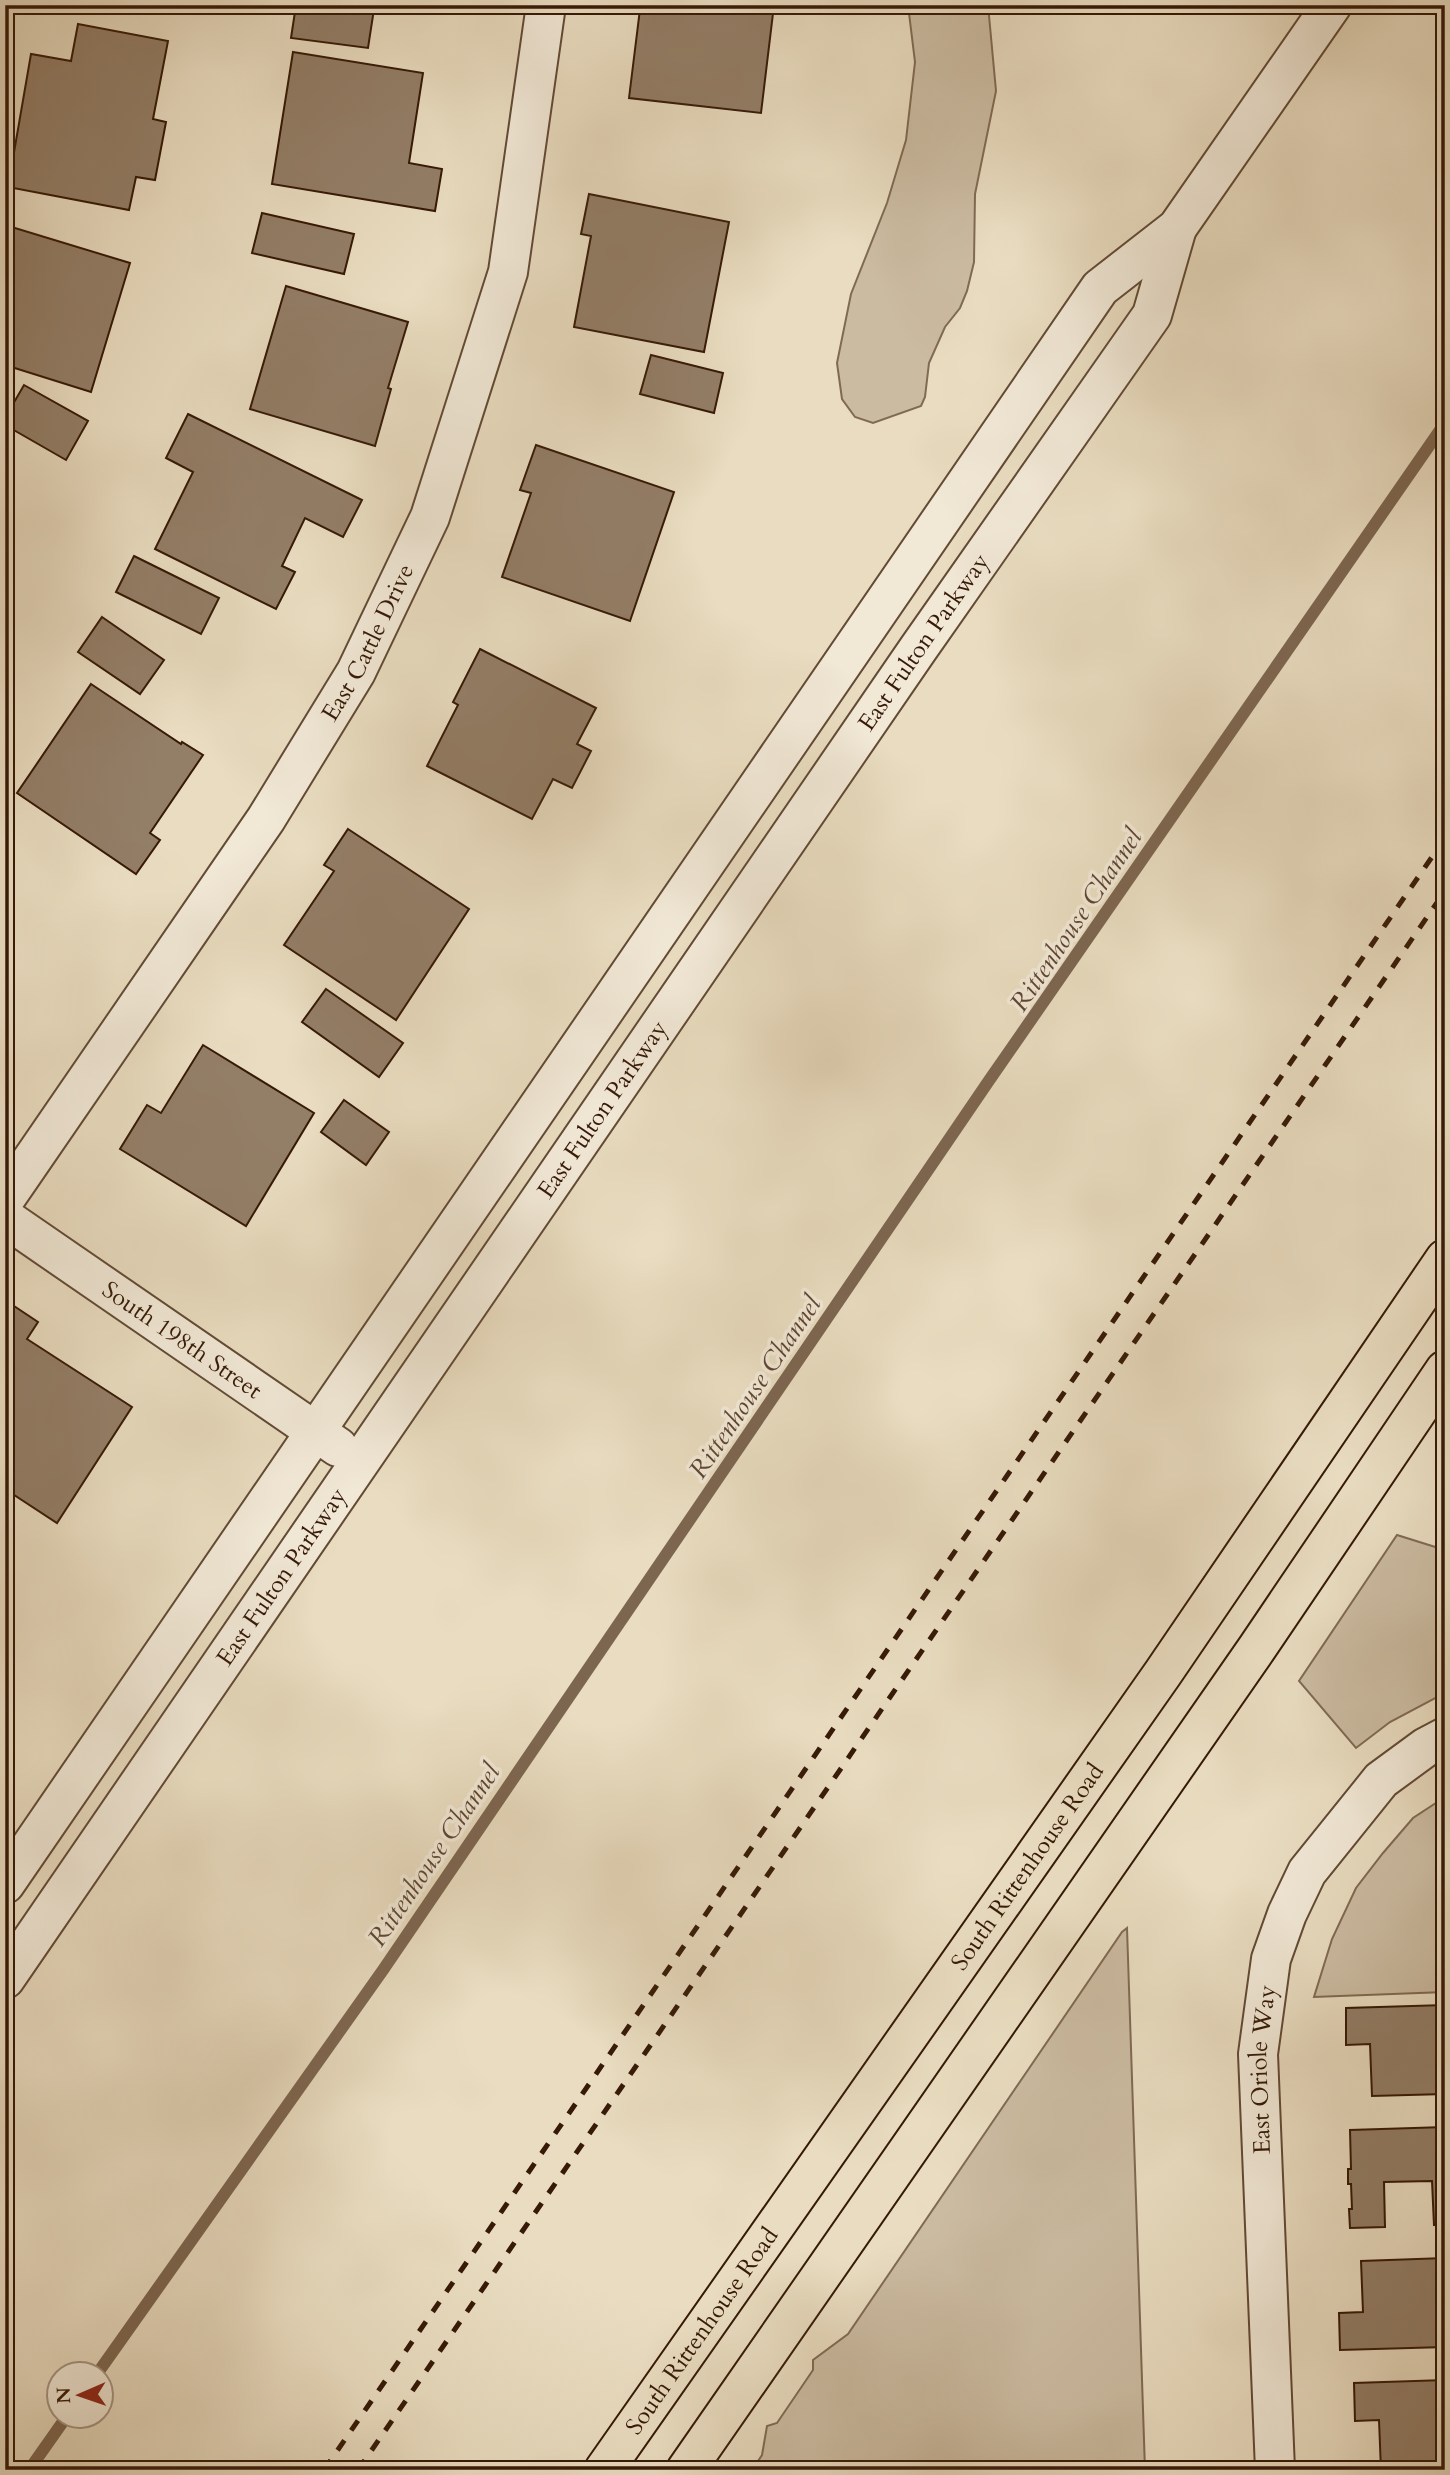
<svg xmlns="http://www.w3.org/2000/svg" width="1450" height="2475" font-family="Cardo,serif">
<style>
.green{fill:#cbbba1;stroke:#806a54;stroke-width:2}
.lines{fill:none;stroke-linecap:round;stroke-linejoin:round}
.stream{stroke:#7d6650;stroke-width:12}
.building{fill:#937e67;stroke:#361907;stroke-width:2}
.minor-casing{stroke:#634a35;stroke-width:42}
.major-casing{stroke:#361907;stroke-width:42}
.minor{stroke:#f1e8d6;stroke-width:38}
.major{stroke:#e9dcc0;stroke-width:38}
.rail{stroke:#361907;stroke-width:5;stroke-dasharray:12 12;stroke-linecap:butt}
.labels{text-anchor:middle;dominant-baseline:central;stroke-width:7;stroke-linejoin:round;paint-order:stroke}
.street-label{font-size:24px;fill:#361907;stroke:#f1e8d6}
.water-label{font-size:26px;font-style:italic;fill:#5f4632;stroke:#f1e8d6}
</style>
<rect width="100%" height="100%" fill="#e9dcc0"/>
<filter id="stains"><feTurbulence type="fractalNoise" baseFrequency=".00286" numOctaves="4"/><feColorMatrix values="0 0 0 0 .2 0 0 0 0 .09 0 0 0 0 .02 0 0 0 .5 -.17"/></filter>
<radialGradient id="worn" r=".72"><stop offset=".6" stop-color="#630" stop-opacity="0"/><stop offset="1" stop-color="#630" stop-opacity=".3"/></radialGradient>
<g class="green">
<path d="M908,5h80l8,86 -21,103 -1,68 -7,29 -7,17 -15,19 -16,36 -4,34 -4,9 -48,17 -18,-6 -13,-18 -5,-36 14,-69 36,-91 19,-63 9,-78z"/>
<path d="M1397,1535l48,15v143l-55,29 -34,26 -57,-67z"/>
<path d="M1445,1797v195l-131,5 18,-58 24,-51 27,-35 30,-35z"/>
<path d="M1127,1928l18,542h-393l10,-15 5,-29 10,-3 36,-53v-10l35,-26 274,-402z"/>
</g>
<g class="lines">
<g class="stream">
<path d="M97,2374l286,-404 605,-888 457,-659"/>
<path d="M29,2470l38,-54"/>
</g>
</g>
<g class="building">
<path d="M296,5h48l30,4 -6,39 -77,-10z"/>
<path d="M626,5h148l-13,108 -132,-15 11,-89z"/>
<path d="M78,24l90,17 -15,78 13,3 -11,58 -19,-3 -7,33 -121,-23 23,-133 40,7z"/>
<path d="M293,52l130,21 -14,90 33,6 -7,42 -163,-27z"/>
<path d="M589,194l140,28 -25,130 -130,-25 17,-91 -10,-2z"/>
<path d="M262,213l92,21 -10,40 -92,-21z"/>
<path d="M5,225l125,38 -39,129 -86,-27z"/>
<path d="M286,286l122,36 -20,66 3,1 -16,57 -125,-37z"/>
<path d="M651,355l72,18 -9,40 -74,-19z"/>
<path d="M24,385l64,36 -22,39 -61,-35v-7z"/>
<path d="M188,414l174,86 -19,37 -38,-19 -23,48 13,6 -19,37 -121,-60 38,-77 -27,-14z"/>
<path d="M536,445l138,47 -44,129 -128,-44 29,-84 -11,-3z"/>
<path d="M134,556l85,42 -18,36 -85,-42z"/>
<path d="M102,617l62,43 -24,34 -62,-42z"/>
<path d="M480,649l116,59 -19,36 14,7 -19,37 -19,-9 -21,40 -105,-53 31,-61 -5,-3z"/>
<path d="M91,684l90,60 1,-2 21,13 -53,78 10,7 -24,34 -119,-81z"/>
<path d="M348,829l121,80 -73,111 -112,-75 50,-74 -10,-6z"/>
<path d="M326,989l77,54 -24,34 -77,-55z"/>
<path d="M203,1045l111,68 -68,113 -126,-77 27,-44 14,8z"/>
<path d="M344,1100l45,32 -23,33 -45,-33z"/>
<path d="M5,1300l33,22 -11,17 105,68 -75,116 -52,-34z"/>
<path d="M1445,2005v89l-73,2 -2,-52 -24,1v-37z"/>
<path d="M1445,2127v98h-11l-2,-44 -48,1 1,45 -35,1 -1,-19h3l-1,-25h-3v-15h3l-1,-39z"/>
<path d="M1445,2258v89l-105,3 -1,-37 24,-1 -2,-51z"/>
<path d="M1445,2380v89l-64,1 -2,-50 -24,1 -1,-38z"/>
</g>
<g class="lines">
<defs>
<g id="minor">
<path id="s1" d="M5,1199l261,-380 90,-147 74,-155 78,-245 38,-267"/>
<path id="s2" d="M5,1218l333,229"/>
<path d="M5,1884l1095,-1596 77,-60 155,-223"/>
<path id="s3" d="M5,1979l913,-1330 234,-334 25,-87"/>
<path id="s4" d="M1275,2470l-17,-416 13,-95 16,-45 20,-42 74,-92 45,-33 19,-10"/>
</g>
<g id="major">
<path id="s5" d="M604,2470l559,-797 282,-414"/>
<path d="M686,2470l571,-822 188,-278"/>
</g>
</defs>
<use href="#minor" class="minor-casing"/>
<use href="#major" class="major-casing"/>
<use href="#minor" class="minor"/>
<use href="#major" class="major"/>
<g class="rail">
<path d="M324,2470l1121,-1632"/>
<path d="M358,2470l1087,-1579"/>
</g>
</g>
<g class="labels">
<g class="street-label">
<text stroke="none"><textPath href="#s1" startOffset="665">East Cattle Drive</textPath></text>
<text stroke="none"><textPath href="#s3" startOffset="1622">East Fulton Parkway</textPath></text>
<text stroke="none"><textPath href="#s3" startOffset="1055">East Fulton Parkway</textPath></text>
<text stroke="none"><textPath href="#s2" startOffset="215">South 198th Street</textPath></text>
<text stroke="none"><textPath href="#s3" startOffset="488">East Fulton Parkway</textPath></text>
<text stroke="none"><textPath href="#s5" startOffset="737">South Rittenhouse Road</textPath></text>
<text stroke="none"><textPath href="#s4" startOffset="401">East Oriole Way</textPath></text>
<text stroke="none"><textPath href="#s5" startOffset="170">South Rittenhouse Road</textPath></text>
</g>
<g class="water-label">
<text transform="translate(1076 920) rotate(-56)">Rittenhouse Channel</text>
<text transform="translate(755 1387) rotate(-56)">Rittenhouse Channel</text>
<text transform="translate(434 1855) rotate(-56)">Rittenhouse Channel</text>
</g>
</g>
<rect width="1450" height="2475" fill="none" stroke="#e9dcc0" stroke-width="28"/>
<rect x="7" y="7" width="1436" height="2461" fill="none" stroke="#361907" stroke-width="3.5"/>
<rect x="14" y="14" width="1422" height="2447" fill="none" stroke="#361907" stroke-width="2"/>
<g transform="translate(80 2395) rotate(268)"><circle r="33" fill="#f1e8d6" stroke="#a69583" stroke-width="2"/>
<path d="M0-5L12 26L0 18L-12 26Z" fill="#8f2418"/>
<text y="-10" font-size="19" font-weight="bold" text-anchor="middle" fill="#361907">N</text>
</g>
<rect width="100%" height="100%" filter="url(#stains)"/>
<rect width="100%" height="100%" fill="url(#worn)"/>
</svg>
